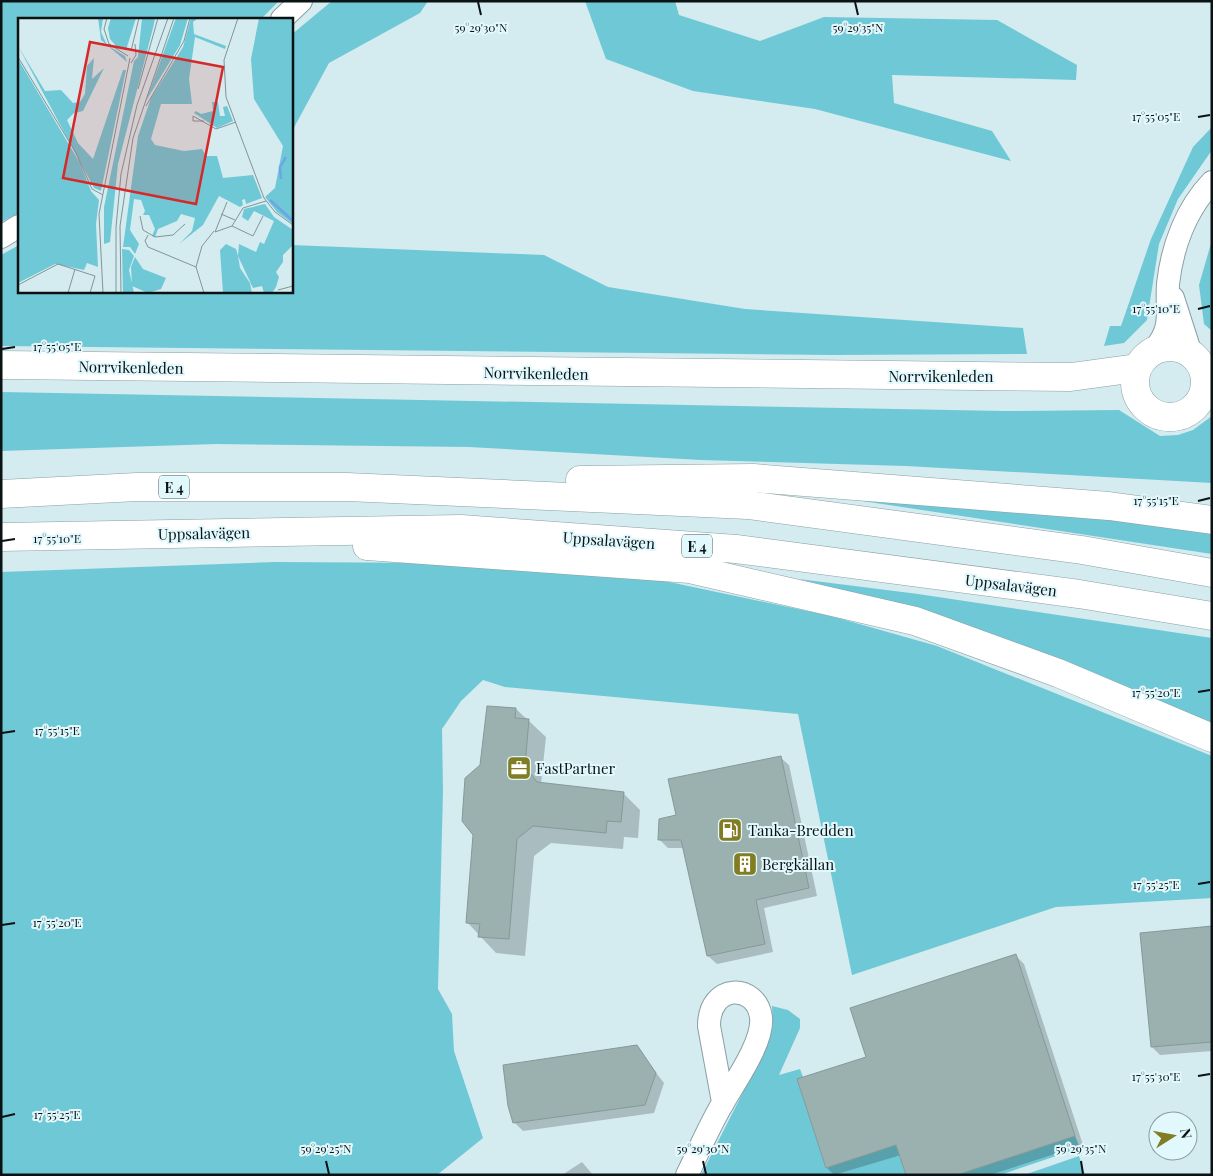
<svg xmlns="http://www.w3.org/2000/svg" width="1213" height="1176" font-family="'Playfair Display',serif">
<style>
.green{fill:#6fc8d6}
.shadow{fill:#0003}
.building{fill:#9bb1af;stroke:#849a97}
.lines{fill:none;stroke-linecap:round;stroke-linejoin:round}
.minor-casing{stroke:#8a9fa3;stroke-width:24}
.major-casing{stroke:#8a9fa3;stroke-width:29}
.highway-casing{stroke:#8a9fa3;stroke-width:29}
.minor{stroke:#fff;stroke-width:22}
.major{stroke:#fff;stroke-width:28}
.highway{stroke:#fff;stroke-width:28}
.ticks{fill:none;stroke:#0a1214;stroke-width:2}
.labels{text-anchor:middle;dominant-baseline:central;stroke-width:4;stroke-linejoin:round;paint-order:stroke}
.shield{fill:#e1f8fd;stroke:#4a575a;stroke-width:1}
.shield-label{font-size:14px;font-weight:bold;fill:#0a1214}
.street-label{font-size:15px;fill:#0a1214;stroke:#e1f8fd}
.poi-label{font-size:15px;fill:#0a1214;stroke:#e1f8fd;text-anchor:start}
.inset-river{fill:none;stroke:#6ba6e5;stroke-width:2.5}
.inset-road{fill:none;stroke:#839497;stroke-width:1}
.view{fill:#d62828;fill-opacity:0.15;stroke:#d62828;stroke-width:2.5}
.inset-edge{fill:none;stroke:#0a1214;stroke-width:2.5}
.ticks-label{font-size:12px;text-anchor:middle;fill:#0a1214;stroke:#e1f8fd;stroke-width:4;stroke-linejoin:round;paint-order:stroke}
</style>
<rect width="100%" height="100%" fill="#d4ebef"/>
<g class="green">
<path d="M1,1h278l-18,18h-242v194l-18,9z"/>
<path d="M332,1h96l-8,12 -91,50 -38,70v-98z"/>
<path d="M585,1h90l4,14 81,26 64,-24 173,3 80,45 -1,15 -184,-5 2,28 98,28 19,30 -196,-52 -122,-18 -87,-32z"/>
<path d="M1212,127v23l-34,49 -19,45 -12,76 -23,23 -20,3 6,-20h11l30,-87 42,-92z"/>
<path d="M1212,240v91l-8,-7 -5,-39z"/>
<path d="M19,245v46h272v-46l253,10 64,32 137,22 278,19 4,26 -194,1 -832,-9v-91z"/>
<path d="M1,392l1003,19 115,-1 41,26 18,-1 15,-5 19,-14v67l-306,-17 -205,-6 -232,-13 -253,-3 -215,7z"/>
<path d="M810,493l290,22 112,15v24z"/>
<path d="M275,562l164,1 216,16 176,37 106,30 275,110v142l-156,9 -204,68 -54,-261 -293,-27 -22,-7 -22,21 -19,28 1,62 -5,198 14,25 2,37 29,87 -46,37h-436v-603z"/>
<path d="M799,579l119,15 294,44v85l-297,-114z"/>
<path d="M772,1006l16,4 12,9v9l-21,47 21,-6 3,8 -6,2 29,89 70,-23 10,30h-205l67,-132 5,-17z"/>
<path d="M1075,1136l5,12 -80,27h-43z"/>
<path d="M1079,1156l6,19h-61z"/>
</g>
<g class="shadow">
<path d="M516,709l30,28 -5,47 82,9 17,17 -2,28 -14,-1 -1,12 -72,-6 -17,13 -9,100 -29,-3 -29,-31 14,-156z"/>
<path d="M780,757l9,8 28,131 -53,12 9,44 -56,12 -9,-8 -24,-108h-16l-9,-9 18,-23z"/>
<path d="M1212,927v124l-52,4 -8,-8z"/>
<path d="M1016,956l8,8 59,181 -93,30h-83l-6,-20 -67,20 -7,-7 40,-111z"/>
<path d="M636,1047l28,36 -10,30 -131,18 -9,-9z"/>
<path d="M582,1162l11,13h-31z"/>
</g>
<g class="building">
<path d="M487,706l29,2 -1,10 14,1 -4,47 12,16 87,10 -3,30 -14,-1 -1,12 -73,-7 -16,13 -8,100 -31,-2 2,-13 -14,-1 7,-88 -11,-14 3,-43 15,-13z"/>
<path d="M781,756l28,132 -53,12 9,44 -58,12 -26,-116h-23l1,-21 17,-4 -8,-36z"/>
<path d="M1212,926v116l-61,5 -11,-114z"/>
<path d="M1016,954l59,182 -118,39h-51l-10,-30 -70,23 -29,-89 69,-22 -16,-49z"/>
<path d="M637,1045l19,28 -11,32 -132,18 -5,-17 -5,-41z"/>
</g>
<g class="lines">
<defs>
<g id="minor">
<path d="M282,19l19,-18"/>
<path d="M1,237l18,-11"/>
<path d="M1173,298l18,56"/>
<path d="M1154,350c20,-24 12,-37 14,-66 4,-37 18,-75 44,-102"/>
<path d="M687,1175c12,-24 22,-49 36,-72 11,-20 41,-61 38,-86 -5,-34 -52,-34 -52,9l14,76"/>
</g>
<g id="major">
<circle cx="1170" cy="382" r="35"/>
<path d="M1,365l1070,12 66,-9"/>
</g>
<g id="highway">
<path d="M580,480l173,-2 356,28 103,14"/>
<path d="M1,494l136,-7h210l401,18 334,45 130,23"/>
<path d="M1,537l460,-8 275,20 343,45 133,22"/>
<path d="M367,546l323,23 225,52 143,52 154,65"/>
</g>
</defs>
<use href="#minor" class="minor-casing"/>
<use href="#major" class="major-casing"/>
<use href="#highway" class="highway-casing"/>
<use href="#minor" class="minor"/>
<use href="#major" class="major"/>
<use href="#highway" class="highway"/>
</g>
<path class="ticks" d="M478,2l3,13M855,2l3,13M1198,117l12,-2M1198,309l12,-3M2,349l13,-2M1198,501l12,-3M2,541l13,-2M1198,692l12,-2M2,733l13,-2M1198,884l12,-2M2,925l13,-2M1198,1076l12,-2M2,1117l13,-3M326,1161l3,13M703,1161l3,13M1081,1161l2,13"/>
<defs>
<symbol id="office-square" viewBox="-11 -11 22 22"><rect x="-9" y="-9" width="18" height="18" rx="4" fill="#827c22" stroke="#e1f8fd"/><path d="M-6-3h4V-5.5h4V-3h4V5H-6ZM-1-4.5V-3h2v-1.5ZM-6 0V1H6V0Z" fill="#fff"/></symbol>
<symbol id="fuel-square" viewBox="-11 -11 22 22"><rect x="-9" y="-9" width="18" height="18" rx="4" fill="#827c22" stroke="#e1f8fd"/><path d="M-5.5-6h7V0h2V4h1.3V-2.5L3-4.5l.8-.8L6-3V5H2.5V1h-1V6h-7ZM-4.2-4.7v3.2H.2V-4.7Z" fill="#fff"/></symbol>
<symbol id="building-square" viewBox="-11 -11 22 22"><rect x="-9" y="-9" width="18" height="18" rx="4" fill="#827c22" stroke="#e1f8fd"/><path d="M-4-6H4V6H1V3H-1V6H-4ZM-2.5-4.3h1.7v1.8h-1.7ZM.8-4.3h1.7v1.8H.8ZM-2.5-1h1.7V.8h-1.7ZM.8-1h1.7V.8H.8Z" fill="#fff"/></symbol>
</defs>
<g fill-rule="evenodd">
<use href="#office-square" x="505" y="754" width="28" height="28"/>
<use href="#fuel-square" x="716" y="816" width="28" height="28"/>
<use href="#building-square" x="731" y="850" width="28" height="28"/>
</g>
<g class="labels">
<g class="shield">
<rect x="159" y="475.5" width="30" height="23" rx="4"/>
<rect x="682" y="534.5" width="30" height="23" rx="4"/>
</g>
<g class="shield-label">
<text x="174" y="487">E 4</text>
<text x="697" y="546">E 4</text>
</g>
<g class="street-label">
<text transform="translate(131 367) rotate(1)">Norrvikenleden</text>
<text transform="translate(536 373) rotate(1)">Norrvikenleden</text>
<text x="941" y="376">Norrvikenleden</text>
<text transform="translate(204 533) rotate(-1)">Uppsalavägen</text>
<text transform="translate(609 540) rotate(4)">Uppsalavägen</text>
<text transform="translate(1011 585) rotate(7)">Uppsalavägen</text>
</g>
<g class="poi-label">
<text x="536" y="768">FastPartner</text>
<text x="748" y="830">Tanka-Bredden</text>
<text x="762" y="864">Bergkällan</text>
</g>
</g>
<g transform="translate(18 18)">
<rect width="275" height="275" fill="#d4ebef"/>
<path d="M80,0h5l-2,14 6,13 18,11 2,6 -26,-22zM93,0h25l-10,32 -9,-3 -7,-8 -2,-11zM124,0h13l-1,6 -36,140 -8,78 -6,2v-37l30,-146 4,-4zM158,0h12l-8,27 -34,56zM173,0h7l-5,4 1,12 32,12 -1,3 -30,-12 -6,42 3,25h-31l-10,35 4,6 29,6 18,-2 4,7h11l6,22 30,-3 9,23 -16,6 -1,-5 -3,1 1,5 -3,2 -21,-11 -16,29 -24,19 13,-13 3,-13 -14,-4 -4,7 -19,8 -3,8 -3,-1 3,-7 -6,-14h-6l2,-4 -4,-11 -7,-1 -4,31 9,14 -4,10 -5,-7h-7l15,-111 13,-38 32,-51zM241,0h34v206l-16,-12 -12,-15 10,-9 8,-42 -29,-47 -3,-40zM0,28l27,45 16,-1 12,13 7,-1 5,-8 2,-28 7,-8 -2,21 12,-11 -21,43 -9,2 -7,7 11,23 15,16 30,-89h3l-25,121 -7,-3zM0,41l62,104 11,28 8,9 -3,24 2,43 -11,-4 -3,7 -29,-6 -37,19zM197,64l5,34h5l-2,-9 4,-1 6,15 -16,7 -23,-15 2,-2 5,3 12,-3 -1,-9h6zM247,186l9,13 19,13v15l-10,10v7l-7,10 3,5 -3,10 -4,6h-8l-2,-7 -9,2 -15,-32 2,12 10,15 2,10h-29l-3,-43 6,-6 10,5 2,7 1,-12 17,8 4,-10 4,2 10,-23 -20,-10 -6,10 -6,-4 2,-8zM104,231l7,1 5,6 -5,14 5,23h-11zM117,239l8,12 23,9 -5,11 -13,4 -16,-7 -1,-19z" fill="#6fc8d6"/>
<path class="inset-river" d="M263,161l-1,-12 6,-10M252,182l23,21"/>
<path class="inset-road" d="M89,0l-3,11 5,15 19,12M220,0l-14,42 2,37 38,101 11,14 18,13M113,33l8,-33M0,39l58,96 16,36 11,6M113,45l5,-8 -1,-11M120,71l20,-71M128,88l38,-65 6,-23M175,98l23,13 20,-7M175,98v5h11M209,184l-12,30 17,-6 11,-18 23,-7M203,196l14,6M122,198l3,14 12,7 18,-2 12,-11M214,208l21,10 10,-20M130,217l-3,6 3,6 48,20M0,267l40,-21 37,12 -5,17M260,272l15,-4M50,275l7,-24M85,275l-4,-79 31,-156M98,275v-66l5,-53 16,-69 31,-87M103,275l-1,-67 13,-88 41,-120M186,275l-8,-26 6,-21 12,-15"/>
<path class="view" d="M72,24l133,25 -27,137 -133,-26z"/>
<rect width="275" height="275" class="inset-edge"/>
</g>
<g class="ticks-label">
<text x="481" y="32">59°29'30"N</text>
<text x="858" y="32">59°29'35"N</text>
<text x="1156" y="121">17°55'05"E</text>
<text x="1156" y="313">17°55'10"E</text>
<text x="57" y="351">17°55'05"E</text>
<text x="1156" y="505">17°55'15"E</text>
<text x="57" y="543">17°55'10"E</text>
<text x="1156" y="697">17°55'20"E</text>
<text x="57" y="735">17°55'15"E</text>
<text x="1156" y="889">17°55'25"E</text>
<text x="57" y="927">17°55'20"E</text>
<text x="1156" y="1081">17°55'30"E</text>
<text x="57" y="1119">17°55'25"E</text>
<text x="326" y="1153">59°29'25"N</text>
<text x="703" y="1153">59°29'30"N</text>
<text x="1081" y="1153">59°29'35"N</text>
</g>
<rect width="1213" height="1176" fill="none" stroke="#0a1214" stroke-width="5"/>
<g transform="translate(1173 1136) rotate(79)"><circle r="24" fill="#e1f8fd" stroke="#8b9ca0"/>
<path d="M0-4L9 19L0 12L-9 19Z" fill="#827c22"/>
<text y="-8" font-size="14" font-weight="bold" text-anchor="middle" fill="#0a1214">N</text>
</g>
</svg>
